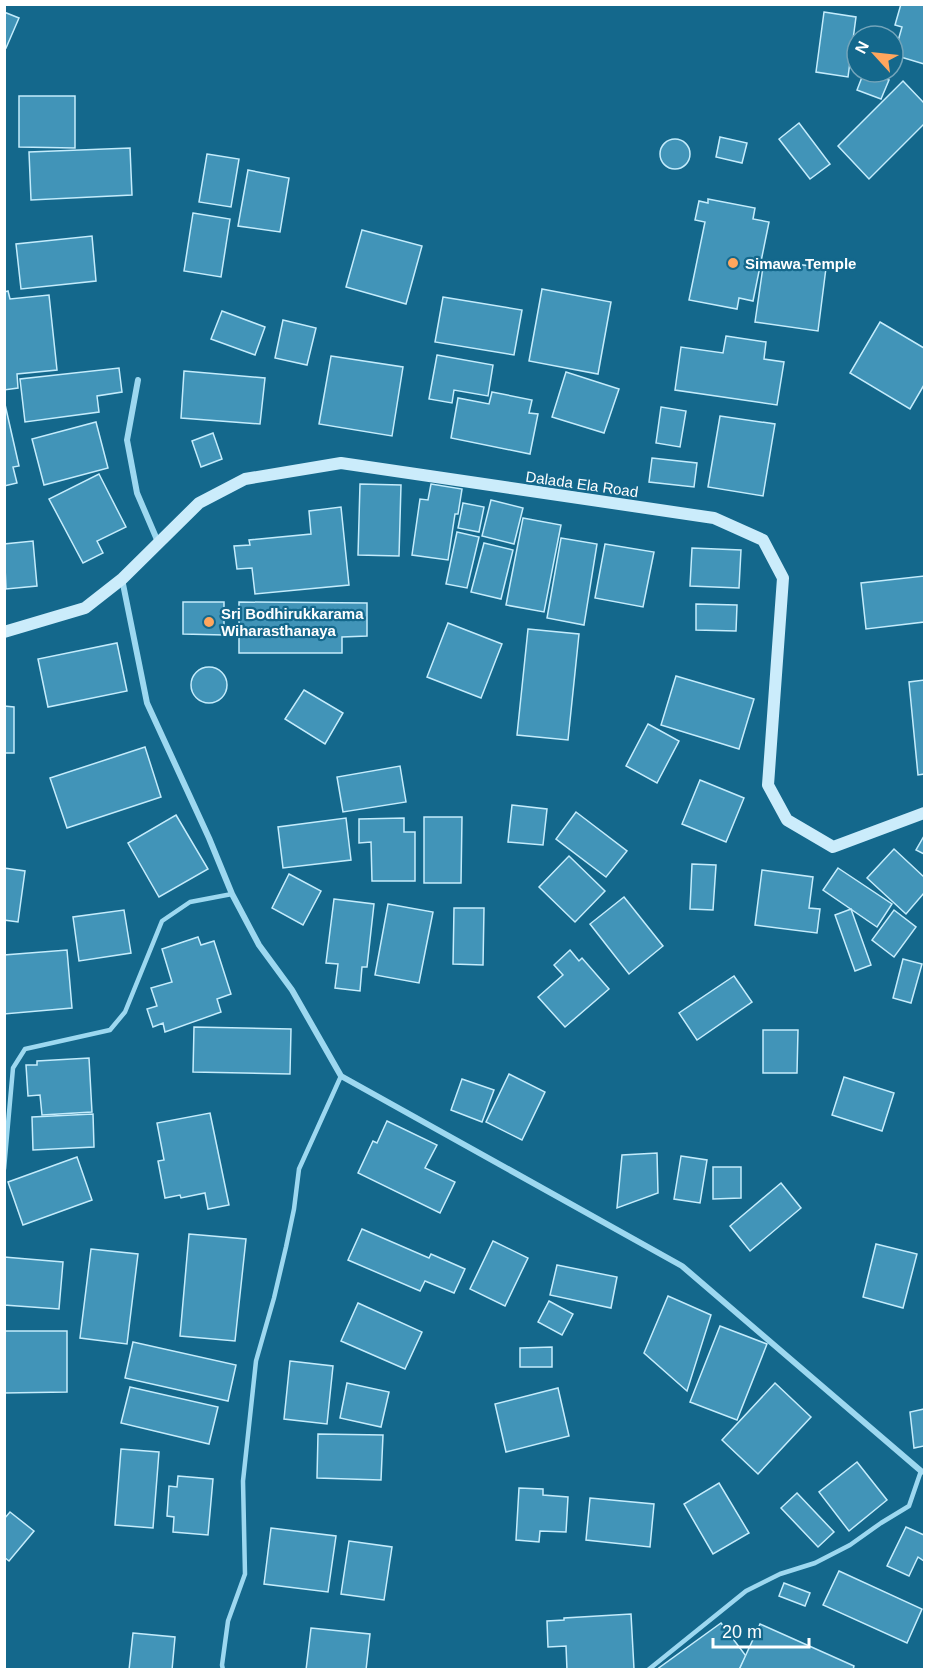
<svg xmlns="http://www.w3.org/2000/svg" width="929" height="1674" font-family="Helvetica,sans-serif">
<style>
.building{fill:#4194b8;stroke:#c4ecfc;stroke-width:1.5}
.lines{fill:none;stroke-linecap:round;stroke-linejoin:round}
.lane{stroke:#9dd8f0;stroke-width:4.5}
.street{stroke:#9dd8f0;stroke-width:6}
.secondary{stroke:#cbecfb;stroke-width:12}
.poi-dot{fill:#ffa65d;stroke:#14688c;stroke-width:2}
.labels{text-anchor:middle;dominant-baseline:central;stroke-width:4.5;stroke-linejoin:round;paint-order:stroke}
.poi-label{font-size:15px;font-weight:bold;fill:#fff;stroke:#14688c;text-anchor:start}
.street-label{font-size:15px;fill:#fff;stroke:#14688c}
</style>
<rect width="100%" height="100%" fill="#14688c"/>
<g class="building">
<path d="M901,4h23v60l-30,-9 8,-28 -7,-2z"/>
<path d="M4,12l15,6 -13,30 -2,-1z"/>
<path d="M824,12l32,5 -8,60 -32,-5z"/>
<path d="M864,72l25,8 -8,19 -24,-9z"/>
<path d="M903,81l21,22v21l-55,55 -31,-33z"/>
<path d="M19,96h56v52l-56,-1z"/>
<path d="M799,123l31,41 -20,15 -31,-40z"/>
<path d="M720,137l27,6 -5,20 -26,-6z"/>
<circle cx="675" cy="154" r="15"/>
<path d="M130,148l2,47 -101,5 -2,-48z"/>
<path d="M207,154l32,5 -8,48 -32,-5z"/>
<path d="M248,170l41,8 -9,54 -42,-6z"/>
<path d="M708,199l47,9 -2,11 16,3 -16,79 -14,-3 -2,11 -48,-9 16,-78 -10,-2 4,-19 9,2z"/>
<path d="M193,213l37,6 -9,58 -37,-6z"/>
<path d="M362,230l60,16 -16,58 -60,-17z"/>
<path d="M92,236l4,45 -75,8 -5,-45z"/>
<path d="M764,260l62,8 -8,63 -63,-9z"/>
<path d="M542,289l69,13 -13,72 -69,-13z"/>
<path d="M8,291l2,8 39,-4 8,75 -40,4 1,14 -14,2v-98z"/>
<path d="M443,297l79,13 -8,45 -79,-13z"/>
<path d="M222,311l43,16 -10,28 -44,-16z"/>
<path d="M283,320l33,8 -9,37 -32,-7z"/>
<path d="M880,322l44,26v37l-14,24 -60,-36z"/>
<path d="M726,336l40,6 -2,17 20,3 -7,43 -102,-15 6,-43 42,6z"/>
<path d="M437,355l56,10 -5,31 -34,-6 -2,13 -23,-4z"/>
<path d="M331,356l72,11 -11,69 -73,-12z"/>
<path d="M119,368l3,24 -25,4 2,16 -74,10 -5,-43z"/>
<path d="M184,371l81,7 -5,46 -79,-6z"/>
<path d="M566,372l53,17 -15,44 -52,-16z"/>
<path d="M492,392l40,8 -3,13 9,1 -8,40 -79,-16 7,-40 31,6z"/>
<path d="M4,400l15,66 -6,1 4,16 -13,3z"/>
<path d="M661,407l25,4 -6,36 -24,-4z"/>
<path d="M720,416l55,8 -12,72 -55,-9z"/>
<path d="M96,422l12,46 -64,17 -12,-46z"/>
<path d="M213,433l9,26 -21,8 -9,-26z"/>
<path d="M652,458l45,5 -3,24 -45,-5z"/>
<path d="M99,474l27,53 -29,14 6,12 -20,10 -34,-64z"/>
<path d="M360,484l41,1 -2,71 -41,-1z"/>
<path d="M431,484l31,5 -4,25h-3l-7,46 -36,-5 8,-56 8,1z"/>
<path d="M491,500l32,8 -9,36 -32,-8z"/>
<path d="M463,503l21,4 -5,25 -21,-4z"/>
<path d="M341,507l8,78 -94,9 -3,-26 -15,1 -3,-23 16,-1 -1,-5 62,-6 -2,-23z"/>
<path d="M523,518l38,7 -17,87 -38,-7z"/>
<path d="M457,532l22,5 -12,51 -21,-4z"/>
<path d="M561,538l36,6 -13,81 -37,-7z"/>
<path d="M33,541l4,45 -31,3 -2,-45z"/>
<path d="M484,543l29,7 -12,49 -30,-7z"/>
<path d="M605,544l49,8 -11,55 -48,-9z"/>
<path d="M692,548l49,2 -2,38 -49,-2z"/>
<path d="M924,576v46l-58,7 -5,-46z"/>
<path d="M183,602h41v33l-41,-1z"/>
<path d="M239,602l128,1v33l-25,1v16h-103z"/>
<path d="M696,604l41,1 -1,26 -40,-1z"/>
<path d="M448,623l54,21 -21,54 -54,-21z"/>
<path d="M528,629l51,5 -11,106 -51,-5z"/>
<path d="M117,643l10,48 -79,16 -10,-48z"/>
<circle cx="209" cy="685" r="18"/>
<path d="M676,676l78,23 -15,50 -78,-24z"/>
<path d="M924,680v94l-6,1 -9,-93z"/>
<path d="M304,690l39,23 -18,31 -40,-25z"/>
<path d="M4,706l10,1v46h-10z"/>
<path d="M648,724l31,17 -22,42 -31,-17z"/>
<path d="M145,747l16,50 -94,31 -17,-50z"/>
<path d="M400,766l6,36 -63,10 -6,-35z"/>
<path d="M700,780l44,18 -18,44 -44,-18z"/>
<path d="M512,805l35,4 -4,36 -35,-3z"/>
<path d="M576,812l51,39 -21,26 -50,-38z"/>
<path d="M176,815l32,54 -49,28 -31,-54z"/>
<path d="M424,817h38l-1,66h-37z"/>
<path d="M346,818l5,42 -68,8 -5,-41z"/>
<path d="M404,818v14h11v49h-43l-1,-39 -12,1v-24z"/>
<path d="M924,836v18l-8,-4z"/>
<path d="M894,849l30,28v16l-18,21 -39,-36z"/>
<path d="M569,856l36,35 -30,31 -36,-35z"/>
<path d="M692,864l24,1 -3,45 -23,-1z"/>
<path d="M4,868l21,3 -7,51 -14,-2z"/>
<path d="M838,868l54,36 -15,23 -54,-37z"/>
<path d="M762,870l51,7 -4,31 11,1 -3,24 -62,-8z"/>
<path d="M289,874l32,17 -18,34 -31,-17z"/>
<path d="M624,897l39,49 -34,28 -39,-50z"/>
<path d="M334,899l40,5 -7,63h-5l-2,24 -25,-3 3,-24 -12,-1z"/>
<path d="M388,904l45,8 -14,71 -44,-8z"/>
<path d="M454,908h30l-1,57 -30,-1z"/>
<path d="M851,909l20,56 -16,6 -20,-56z"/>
<path d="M124,910l7,43 -52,8 -6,-44z"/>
<path d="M894,910l22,17 -22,30 -22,-17z"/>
<path d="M198,937l3,8 13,-4 17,53 -14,5 4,13 -56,20 -2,-9 -10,4 -6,-18 10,-3 -6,-18 21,-6 -10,-33z"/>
<path d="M67,950l5,58 -68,6v-59z"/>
<path d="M570,950l9,11 3,-3 27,31 -44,38 -27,-30 25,-22 -9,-10z"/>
<path d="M903,959l19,5 -11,39 -18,-5z"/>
<path d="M734,976l18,26 -55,38 -18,-27z"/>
<path d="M194,1027l97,2 -1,45 -97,-2z"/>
<path d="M763,1030h35l-1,43h-34z"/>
<path d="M89,1058l3,54 -50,3 -2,-20 -12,1 -2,-31h11v-4z"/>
<path d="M509,1074l36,18 -23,48 -36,-18z"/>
<path d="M844,1077l50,16 -12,38 -50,-16z"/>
<path d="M462,1079l32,11 -12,32 -31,-12z"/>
<path d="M210,1113l19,92 -21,4 -3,-16 -24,5 -1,-3 -15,3 -7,-37 6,-1 -7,-37z"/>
<path d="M93,1114l1,33 -61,3 -1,-33z"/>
<path d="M387,1121l50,24 -12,23 30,14 -15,31 -82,-40 15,-32 4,2z"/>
<path d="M657,1153l1,40 -41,15 5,-53z"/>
<path d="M681,1156l26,4 -7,43 -26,-4z"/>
<path d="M77,1157l15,43 -69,25 -15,-43z"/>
<path d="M713,1167h28v31l-28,1z"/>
<path d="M781,1183l20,25 -51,43 -20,-25z"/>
<path d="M362,1229l67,29 2,-4 34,15 -11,24 -29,-12 -5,10 -72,-31z"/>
<path d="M189,1234l57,5 -11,102 -55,-5z"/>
<path d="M493,1241l35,17 -23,48 -35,-17z"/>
<path d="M876,1244l41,10 -14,54 -40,-11z"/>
<path d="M91,1249l47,5 -11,90 -47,-6z"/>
<path d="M4,1257l59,5 -4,47 -55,-4z"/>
<path d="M557,1265l60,12 -6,31 -61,-13z"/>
<path d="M668,1296l43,19 -24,76 -43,-38z"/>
<path d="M549,1301l24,13 -11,21 -24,-13z"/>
<path d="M358,1303l64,29 -17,37 -64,-28z"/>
<path d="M720,1326l47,18 -30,76 -47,-18z"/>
<path d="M4,1331h63v61l-63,1z"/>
<path d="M133,1342l103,23 -8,36 -103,-23z"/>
<path d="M552,1347v20h-32v-19z"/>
<path d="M290,1361l43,5 -6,58 -43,-5z"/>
<path d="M347,1383l42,9 -8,35 -41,-9z"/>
<path d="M775,1383l36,34 -53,57 -36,-34z"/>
<path d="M130,1387l88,20 -9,37 -88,-21z"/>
<path d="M558,1388l11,48 -63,16 -11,-48z"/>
<path d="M924,1409v37l-10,2 -4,-36z"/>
<path d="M318,1434l65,1 -2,45 -64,-2z"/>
<path d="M121,1449l38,3 -6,76 -38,-3z"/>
<path d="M857,1462l30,38 -38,31 -30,-39z"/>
<path d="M178,1476l35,3 -5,56 -35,-3 1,-15 -7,-1 2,-30 8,1z"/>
<path d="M719,1483l30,50 -36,21 -29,-50z"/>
<path d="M519,1488l24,1v6l25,2 -2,35 -26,-1 -1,11 -23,-2z"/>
<path d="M797,1493l37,39 -16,15 -37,-39z"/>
<path d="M590,1498l64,6 -4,43 -64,-7z"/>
<path d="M10,1512l24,19 -25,30 -5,-4v-38z"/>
<path d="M906,1527l18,8v26l-6,-4 -9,19 -22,-10z"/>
<path d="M271,1528l65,8 -8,56 -64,-8z"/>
<path d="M349,1541l43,6 -8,53 -43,-6z"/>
<path d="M839,1571l83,38 -15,34 -84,-38z"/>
<path d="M784,1583l26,10 -5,13 -26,-10z"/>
<path d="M631,1614l3,55 -67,1 -1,-24 -18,1 -1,-26 17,-1v-2z"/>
<path d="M721,1623l25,33 -7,14h-83z"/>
<path d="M760,1624l94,42 -1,4h-114z"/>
<path d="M311,1628l59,6 -4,36h-60z"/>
<path d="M133,1633l42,4 -3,33h-43z"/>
</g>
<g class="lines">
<g class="lane">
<path d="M4,1169l9,-101 12,-19 85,-19 15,-18 37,-91 28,-19 42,-8"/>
<path d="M223,1670l-1,-5 6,-44 17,-47 -2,-93 13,-120 18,-63 12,-51 8,-38 5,-40 42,-93"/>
<path d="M648,1670l98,-79 34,-17 35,-11 35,-18 31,-22 28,-17 12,-35"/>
</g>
<g class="street">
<path d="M138,380l-11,60 10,53 21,49"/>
<path d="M122,579l25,124 62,135 23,56 27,51 33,45 49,86 341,190 239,205 3,1"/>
</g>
<path class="secondary" d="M4,632l81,-24 37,-29 77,-76 46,-24 96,-16 373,55 49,22 20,38 -15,207 19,35 46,27 91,-34"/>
</g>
<g class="poi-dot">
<circle cx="733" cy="263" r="6"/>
<circle cx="209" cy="622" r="6"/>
</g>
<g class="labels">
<g class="poi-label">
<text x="745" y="263">Simawa Temple</text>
<text x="221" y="613">Sri Bodhirukkarama<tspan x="221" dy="17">Wiharasthanaya</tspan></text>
</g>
<g class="street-label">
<text transform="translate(582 484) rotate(8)">Dalada Ela Road</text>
</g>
</g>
<rect width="929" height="1674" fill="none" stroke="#ffffff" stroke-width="12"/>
<g transform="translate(875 54) rotate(297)"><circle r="28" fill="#14688c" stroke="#72a4ba" stroke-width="1.5"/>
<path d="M0-4.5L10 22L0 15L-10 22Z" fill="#ffa65d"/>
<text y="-9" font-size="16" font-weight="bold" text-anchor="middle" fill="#ffffff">N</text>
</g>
<path d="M713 1638v9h96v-9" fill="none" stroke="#ffffff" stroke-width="3"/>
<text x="722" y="1638" font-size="18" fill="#ffffff" stroke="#14688c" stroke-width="4.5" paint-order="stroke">20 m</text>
</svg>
